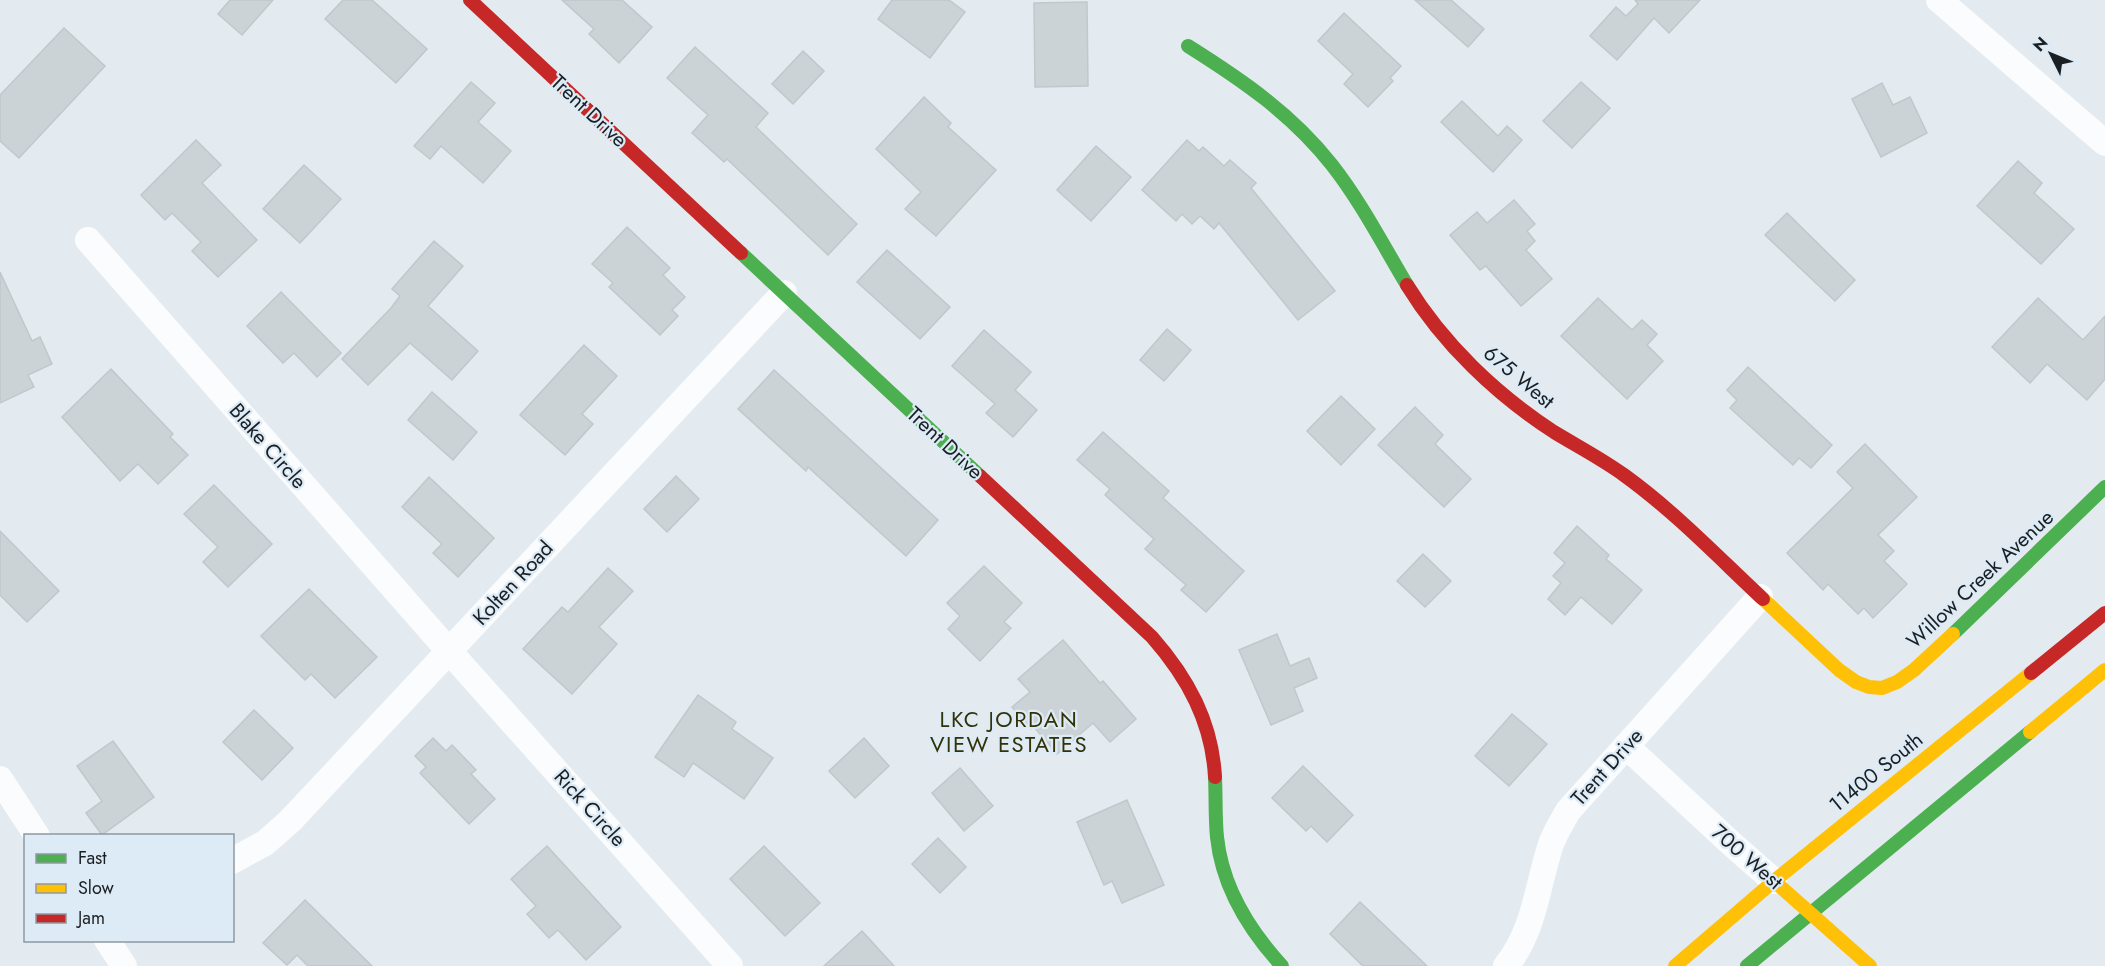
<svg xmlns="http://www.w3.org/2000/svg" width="2105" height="966" font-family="Jost,sans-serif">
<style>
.building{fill:#cbd3d6;stroke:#c1c8cc;stroke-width:1.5}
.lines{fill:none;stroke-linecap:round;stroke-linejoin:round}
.street{stroke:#fbfcfd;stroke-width:26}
.fast{stroke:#4caf50;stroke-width:14}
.slow{stroke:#ffc107;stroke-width:14}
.jam{stroke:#c62828;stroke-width:14}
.labels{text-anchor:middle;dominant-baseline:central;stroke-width:4.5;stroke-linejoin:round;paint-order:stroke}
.street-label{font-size:21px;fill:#1a1f23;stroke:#ddebf6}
.neighbourhood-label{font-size:22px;letter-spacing:1.5px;fill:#333106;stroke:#ddebf6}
</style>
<rect width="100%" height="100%" fill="#e3eaf0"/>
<g class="building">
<path d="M230,0h43l-31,35 -24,-21z"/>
<path d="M343,0h29l55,49 -31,34 -71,-64z"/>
<path d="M562,0h60l30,27 -33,36 -30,-29 5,-5z"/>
<path d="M892,0h57l16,12 -35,46 -52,-39z"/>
<path d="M1415,0h36l33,29 -16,18z"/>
<path d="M1635,0h65l-31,33 -15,-15 -37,42 -27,-24 26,-29 10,9 12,-12z"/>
<path d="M1087,2l1,84 -53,1 -1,-84z"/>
<path d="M1344,13l57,53 -11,12 3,3 -25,26 -24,-23 9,-10 -35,-33z"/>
<path d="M64,28l41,38 -86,92 -19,-17v-46z"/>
<path d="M695,47l73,66 -12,14 101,97 -29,31 -101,-96 -3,3 -32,-29 16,-18 -41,-37z"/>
<path d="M803,51l21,20 -31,33 -21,-20z"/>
<path d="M471,82l24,21 -17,19 33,29 -28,32 -42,-37 -11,13 -16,-13z"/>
<path d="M1581,82l29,26 -38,40 -29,-27z"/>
<path d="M1882,83l11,22 17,-8 17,36 -46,24 -29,-58z"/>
<path d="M924,97l27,26 -3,4 48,43 -60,66 -31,-27 16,-17 -45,-43z"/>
<path d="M1462,101l36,35 9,-10 15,14 -29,32 -52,-50z"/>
<path d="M196,140l25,25 -19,18 55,57 -39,37 -26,-26 9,-9 -29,-29 -7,7 -24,-25z"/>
<path d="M1187,140l12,11 4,-4 21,19 6,-6 26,23 -5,5 84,103 -37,29 -79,-97 -5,6 -14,-13 -8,8 -10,-10 -6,7 -34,-31z"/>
<path d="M1096,146l35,31 -40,44 -34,-31z"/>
<path d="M2018,161l24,22 -8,10 40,36 -33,35 -64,-58z"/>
<path d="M304,165l37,34 -41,44 -37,-34z"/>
<path d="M1514,200l21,24 -8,7 8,10 -9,9 26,29 -31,27 -35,-40 -6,4 -30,-35 27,-23 10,11z"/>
<path d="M1787,213l68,67 -20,21 -70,-66z"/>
<path d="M627,227l43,41 -7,7 22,22 -13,13 6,6 -18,19 -51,-48 4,-4 -21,-19z"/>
<path d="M434,241l29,25 -35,40 50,45 -26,29 -42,-37 -42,42 -26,-26 49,-51 9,-12 -8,-7z"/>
<path d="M887,250l63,57 -30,32 -63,-57z"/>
<path d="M0,272l32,69 8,-4 12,27 -24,11 6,12 -34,16z"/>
<path d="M281,292l60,61 -24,24 -23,-24 -11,10 -36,-37z"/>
<path d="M1598,298l34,32 10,-10 15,14 -10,11 16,16 -36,38 -66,-63z"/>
<path d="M2038,298l45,42 22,-24v63l-18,21 -40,-36 -17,19 -38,-36z"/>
<path d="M1167,329l24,21 -27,31 -24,-21z"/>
<path d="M984,330l47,42 -16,18 22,20 -24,27 -27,-24 9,-9 -43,-38z"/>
<path d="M584,345l33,31 -35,38 11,10 -28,31 -45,-40z"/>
<path d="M1748,367l84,78 -21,23 -12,-10 -6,7 -63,-57 7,-8 -10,-10z"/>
<path d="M111,369l62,65 -3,3 18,18 -30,29 -20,-20 -18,17 -58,-64z"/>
<path d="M774,370l164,150 -32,36 -98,-89 -2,4 -68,-62z"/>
<path d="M432,392l45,40 -24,28 -45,-40z"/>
<path d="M1341,396l34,33 -34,36 -34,-34z"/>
<path d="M1415,407l28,28 -8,9 36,35 -27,28 -66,-62z"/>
<path d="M1103,432l66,59 -6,7 81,73 -38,41 -25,-22 5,-5 -41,-36 9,-10 -49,-44 5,-6 -33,-29z"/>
<path d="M1865,444l52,53 -39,38 16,16 -10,10 23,23 -34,34 -9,-10 -6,6 -30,-30 -5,6 -36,-37 66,-65 -16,-16z"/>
<path d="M676,476l23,23 -32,33 -23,-23z"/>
<path d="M429,477l65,61 -36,39 -25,-24 9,-9 -40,-37z"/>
<path d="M214,485l58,59 -44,43 -25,-25 15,-15 -34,-33z"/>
<path d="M1577,526l32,29 -3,4 36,31 -30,34 -31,-27 -16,18 -17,-16 13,-16 -8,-7 12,-13 -11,-10z"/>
<path d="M0,531l59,60 -32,31 -27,-27z"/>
<path d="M1423,554l28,27 -26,26 -28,-26z"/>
<path d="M984,566l38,37 -18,19 7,6 -31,33 -32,-32 12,-13 -13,-13z"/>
<path d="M608,568l25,23 -34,36 18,17 -45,50 -49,-45 39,-42 6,5z"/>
<path d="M309,589l68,68 -42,41 -24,-24 -6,6 -44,-44z"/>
<path d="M1277,634l13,32 19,-8 8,20 -23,10 9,23 -32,14 -32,-75z"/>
<path d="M1063,640l37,43 3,-2 33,38 -26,23 -17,-19 -36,31 -23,-27 -3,2 -19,-22 18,-15 -12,-13z"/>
<path d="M698,695l38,27 -4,7 41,29 -29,41 -51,-36 -9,14 -29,-20z"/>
<path d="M254,710l39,38 -31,32 -39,-38z"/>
<path d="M1512,714l35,30 -38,42 -34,-30z"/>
<path d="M433,738l13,13 6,-6 24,25 -5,4 24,25 -26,25 -49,-51 6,-6 -11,-11z"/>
<path d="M864,738l25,28 -34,32 -26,-27z"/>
<path d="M113,741l41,56 -52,38 -16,-22 16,-12 -25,-35z"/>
<path d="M1303,766l50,49 -26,27 -16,-16 -5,5 -34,-33z"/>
<path d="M960,768l33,38 -29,25 -32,-38z"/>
<path d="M1127,800l37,85 -42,18 -10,-22 -8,4 -27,-63z"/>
<path d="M938,838l28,29 -26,26 -28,-29z"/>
<path d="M547,846l74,81 -35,33 -28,-30 -9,8 -22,-24 9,-8 -25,-27z"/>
<path d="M764,846l56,57 -35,33 -55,-57z"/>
<path d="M305,900l67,66h-64l-11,-11 -10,10 -24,-22z"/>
<path d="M1360,902l67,64h-64l-33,-32z"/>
<path d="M862,931l32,35h-70z"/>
</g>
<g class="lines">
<g class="street">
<path d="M1939,0l166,143"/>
<path d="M88,240l361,411 281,315"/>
<path d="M1626,746l108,100 40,35"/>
<path d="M0,779l37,57"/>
<path d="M232,861l33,-18 25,-22 494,-528"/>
<path d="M107,940l17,26"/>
<path d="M1506,966c29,-36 31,-80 45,-122 4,-11 11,-22 17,-33l192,-214"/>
</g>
<g class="fast">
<path d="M1188,46c54,34 104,68 144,119 29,37 51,80 75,120"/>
<path d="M741,253l239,223"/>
<path d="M1953,634l152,-147"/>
<path d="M1215,777c1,20 0,40 2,60 5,49 32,93 65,129"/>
<path d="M1747,966l283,-234"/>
</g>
<g class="slow">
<path d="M1763,599l76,71 17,12 13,5 13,1 15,-6 17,-12 39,-36"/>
<path d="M2030,732l75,-62"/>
<path d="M1774,881l96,85"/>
<path d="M1675,966l99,-85 257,-208"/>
</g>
<g class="jam">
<path d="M470,0l271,253"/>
<path d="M1407,285c36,59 90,110 147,147 23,14 48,27 70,43 50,36 94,82 139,124"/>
<path d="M980,476l172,161c36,41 60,85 63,140"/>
<path d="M2031,673l74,-60"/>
</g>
</g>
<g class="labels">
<g class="street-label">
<text transform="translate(589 111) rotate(43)">Trent Drive</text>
<text transform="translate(1519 377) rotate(40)">675 West</text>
<text transform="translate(945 443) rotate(43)">Trent Drive</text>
<text transform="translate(268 446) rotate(49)">Blake Circle</text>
<text transform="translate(1980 579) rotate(-43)">Willow Creek Avenue</text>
<text transform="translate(513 583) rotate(-47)">Kolten Road</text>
<text transform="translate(1607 767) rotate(-48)">Trent Drive</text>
<text transform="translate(1876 772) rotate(-39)">11400 South</text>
<text transform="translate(590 808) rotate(48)">Rick Circle</text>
<text transform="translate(1747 857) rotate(41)">700 West</text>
</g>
<g class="neighbourhood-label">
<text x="1009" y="719">LKC JORDAN<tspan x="1009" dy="25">VIEW ESTATES</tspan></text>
</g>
</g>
<rect x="24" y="834" width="210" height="108" fill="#ddebf6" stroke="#8f99a2" stroke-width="1.5"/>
<rect x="36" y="854" width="30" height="9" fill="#4caf50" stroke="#8f99a2" stroke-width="1.5"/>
<text x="78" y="864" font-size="18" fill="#1a1f23">Fast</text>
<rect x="36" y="884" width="30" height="9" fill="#ffc107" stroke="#8f99a2" stroke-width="1.5"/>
<text x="78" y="894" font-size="18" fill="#1a1f23">Slow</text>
<rect x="36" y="914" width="30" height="9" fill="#c62828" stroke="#8f99a2" stroke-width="1.5"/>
<text x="78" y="924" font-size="18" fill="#1a1f23">Jam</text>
<g transform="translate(2051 54) rotate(313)" stroke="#ddebf6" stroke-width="4.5" paint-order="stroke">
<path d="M0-4.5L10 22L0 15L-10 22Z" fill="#1a1f23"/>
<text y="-9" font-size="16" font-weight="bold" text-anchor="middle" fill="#1a1f23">N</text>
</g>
</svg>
